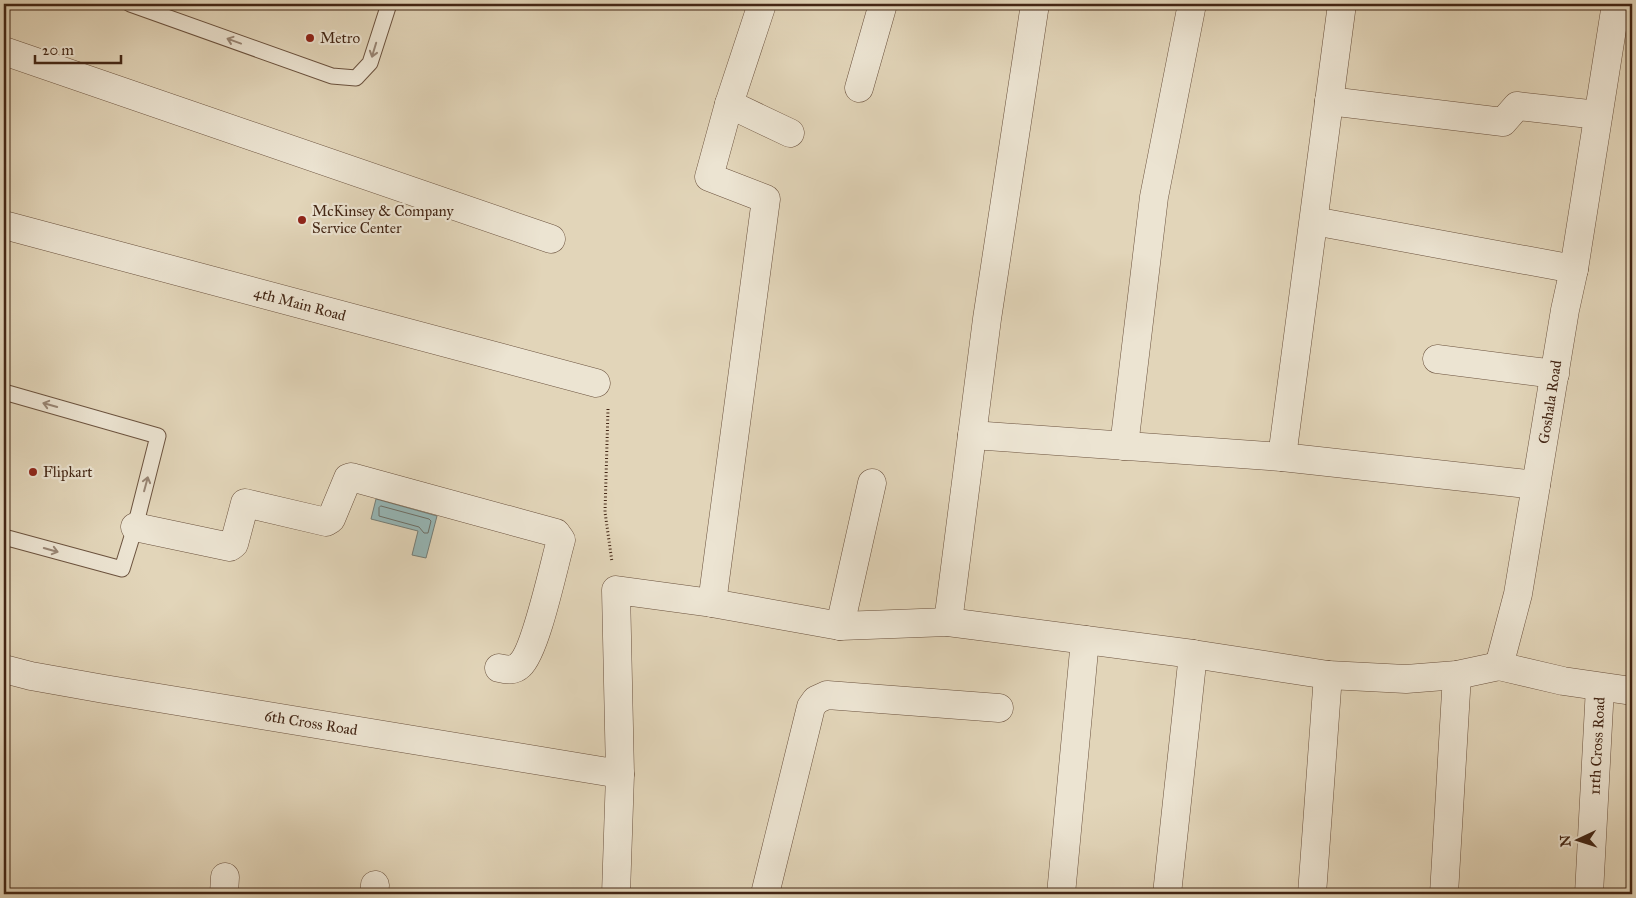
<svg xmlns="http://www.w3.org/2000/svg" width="1636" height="898" font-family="'IM FELL Great Primer',serif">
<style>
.water{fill:#96b7b7;stroke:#757d76}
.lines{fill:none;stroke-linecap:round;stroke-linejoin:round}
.shore{stroke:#6c6e66;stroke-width:1}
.service-casing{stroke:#6b523e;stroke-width:17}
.minor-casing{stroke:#6b523e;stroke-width:29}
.tertiary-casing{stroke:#6b523e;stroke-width:29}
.path{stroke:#432615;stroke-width:3;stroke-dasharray:1 2.5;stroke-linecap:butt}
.service{stroke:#ece4d2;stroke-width:15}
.minor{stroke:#ece4d2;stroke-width:28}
.tertiary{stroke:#ece4d2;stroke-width:28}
.oneway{stroke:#988574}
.poi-dot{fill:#8f2418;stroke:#ece4d2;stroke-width:2}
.labels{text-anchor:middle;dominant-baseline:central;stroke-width:4.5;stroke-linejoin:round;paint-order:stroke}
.poi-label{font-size:15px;fill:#432615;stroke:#ece4d2;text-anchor:start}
.street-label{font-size:15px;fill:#432615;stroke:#ece4d2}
</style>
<rect width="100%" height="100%" fill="#e2d5b9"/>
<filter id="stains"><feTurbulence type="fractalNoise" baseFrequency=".004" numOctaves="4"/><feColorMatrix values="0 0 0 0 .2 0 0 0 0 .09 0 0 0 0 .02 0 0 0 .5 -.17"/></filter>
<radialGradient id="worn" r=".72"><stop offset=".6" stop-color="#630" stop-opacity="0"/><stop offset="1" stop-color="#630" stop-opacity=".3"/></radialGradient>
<path class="water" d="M376,499l61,17 -11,42 -14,-3 6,-24 -47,-12z"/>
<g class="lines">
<path class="shore" d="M381,506l48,13 2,2 -3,12h-4l-5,-6 -40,-11v-8z"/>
<defs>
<g id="service">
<path d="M130,4l202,72 24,2 14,-15 19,-59"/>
<path d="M4,392l154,44 -23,91 -13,42 -118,-32"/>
</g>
<g id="minor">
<path d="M1342,4l-60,453 254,28"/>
<path d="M4,51l547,188"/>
<path d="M859,88l24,-84"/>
<path d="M1329,101l174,21 14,-16 81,9"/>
<path d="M729,104l61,29"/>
<path d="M1314,221l260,48"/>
<path d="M4,225l592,158"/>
<path d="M1437,359l118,15"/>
<path d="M972,435l310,22"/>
<path d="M1124,446l30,-249 38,-193"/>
<path d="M135,527l95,20 4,-3 11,-41 81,19 5,-3 17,-41 3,-1 205,56 5,7c-7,24 -25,111 -41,125 -6,6 -13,5 -21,3"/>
<path d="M712,603l54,-404 -57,-22 20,-73 33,-100"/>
<path d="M948,622l39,-303 48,-315"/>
<path d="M840,626l32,-143"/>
<path d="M4,669l27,7 73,13 516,85"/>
<path d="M224,894l1,-17"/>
<path d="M374,894l1,-9"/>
<path d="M616,894l4,-120 -4,-184 96,13 128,23 108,-4 245,32 135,21 78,4 51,-4 42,-9"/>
<path d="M765,894l46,-187 5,-7 11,-5 172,13"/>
<path d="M1061,894l24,-254"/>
<path d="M1167,894l26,-240"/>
<path d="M1312,894l16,-219"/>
<path d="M1444,894l13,-219"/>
<path d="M1589,894l11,-207"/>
</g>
<path id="tertiary" d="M1616,4l-42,265 -9,41 -47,284 -19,72 64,15 69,10"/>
</defs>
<use href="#service" class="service-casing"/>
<use href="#minor" class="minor-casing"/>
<use href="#tertiary" class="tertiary-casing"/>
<path class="path" d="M608,409l-3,103 7,50"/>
<use href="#service" class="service"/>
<use href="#minor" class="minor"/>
<use href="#tertiary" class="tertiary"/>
</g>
<defs><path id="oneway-shaft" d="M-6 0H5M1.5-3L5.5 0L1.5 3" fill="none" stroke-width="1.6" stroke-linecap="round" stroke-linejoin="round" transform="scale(1.25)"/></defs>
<g class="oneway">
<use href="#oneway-shaft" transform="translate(234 41) rotate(-160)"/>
<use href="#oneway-shaft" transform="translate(374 50) rotate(107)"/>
<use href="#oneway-shaft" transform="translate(50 405) rotate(-164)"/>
<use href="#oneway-shaft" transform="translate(146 484) rotate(-75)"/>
<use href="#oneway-shaft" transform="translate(51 550) rotate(16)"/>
</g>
<g class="poi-dot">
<circle cx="310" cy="38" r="5"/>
<circle cx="302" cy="220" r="5"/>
<circle cx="33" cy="472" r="5"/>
</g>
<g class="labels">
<g class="poi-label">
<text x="320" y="38">Metro</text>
<text x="312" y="211">McKinsey &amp; Company<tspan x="312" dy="17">Service Center</tspan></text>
<text x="43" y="472">Flipkart</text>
</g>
<g class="street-label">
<text transform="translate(300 304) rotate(15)">4th Main Road</text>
<text transform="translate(1550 402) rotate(-81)">Goshala Road</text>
<text transform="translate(311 723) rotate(9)">6th Cross Road</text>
<text transform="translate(1597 746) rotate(-87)">11th Cross Road</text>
</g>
</g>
<rect width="1636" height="898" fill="none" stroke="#e2d5b9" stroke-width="20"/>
<rect x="5" y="5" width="1626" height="888" fill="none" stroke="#432615" stroke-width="2.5"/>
<rect x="10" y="10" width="1616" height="878" fill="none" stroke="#432615"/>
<g transform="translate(1578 840) rotate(266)" stroke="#ece4d2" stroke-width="4" paint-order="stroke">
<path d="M0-4L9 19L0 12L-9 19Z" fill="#432615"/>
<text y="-8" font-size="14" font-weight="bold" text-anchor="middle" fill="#432615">N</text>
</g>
<path d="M35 55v8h86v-8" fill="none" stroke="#432615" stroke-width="2.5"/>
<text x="42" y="55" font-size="15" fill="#432615" stroke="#ece4d2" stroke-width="4" paint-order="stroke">20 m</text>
<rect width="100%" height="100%" filter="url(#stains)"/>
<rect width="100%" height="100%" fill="url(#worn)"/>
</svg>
